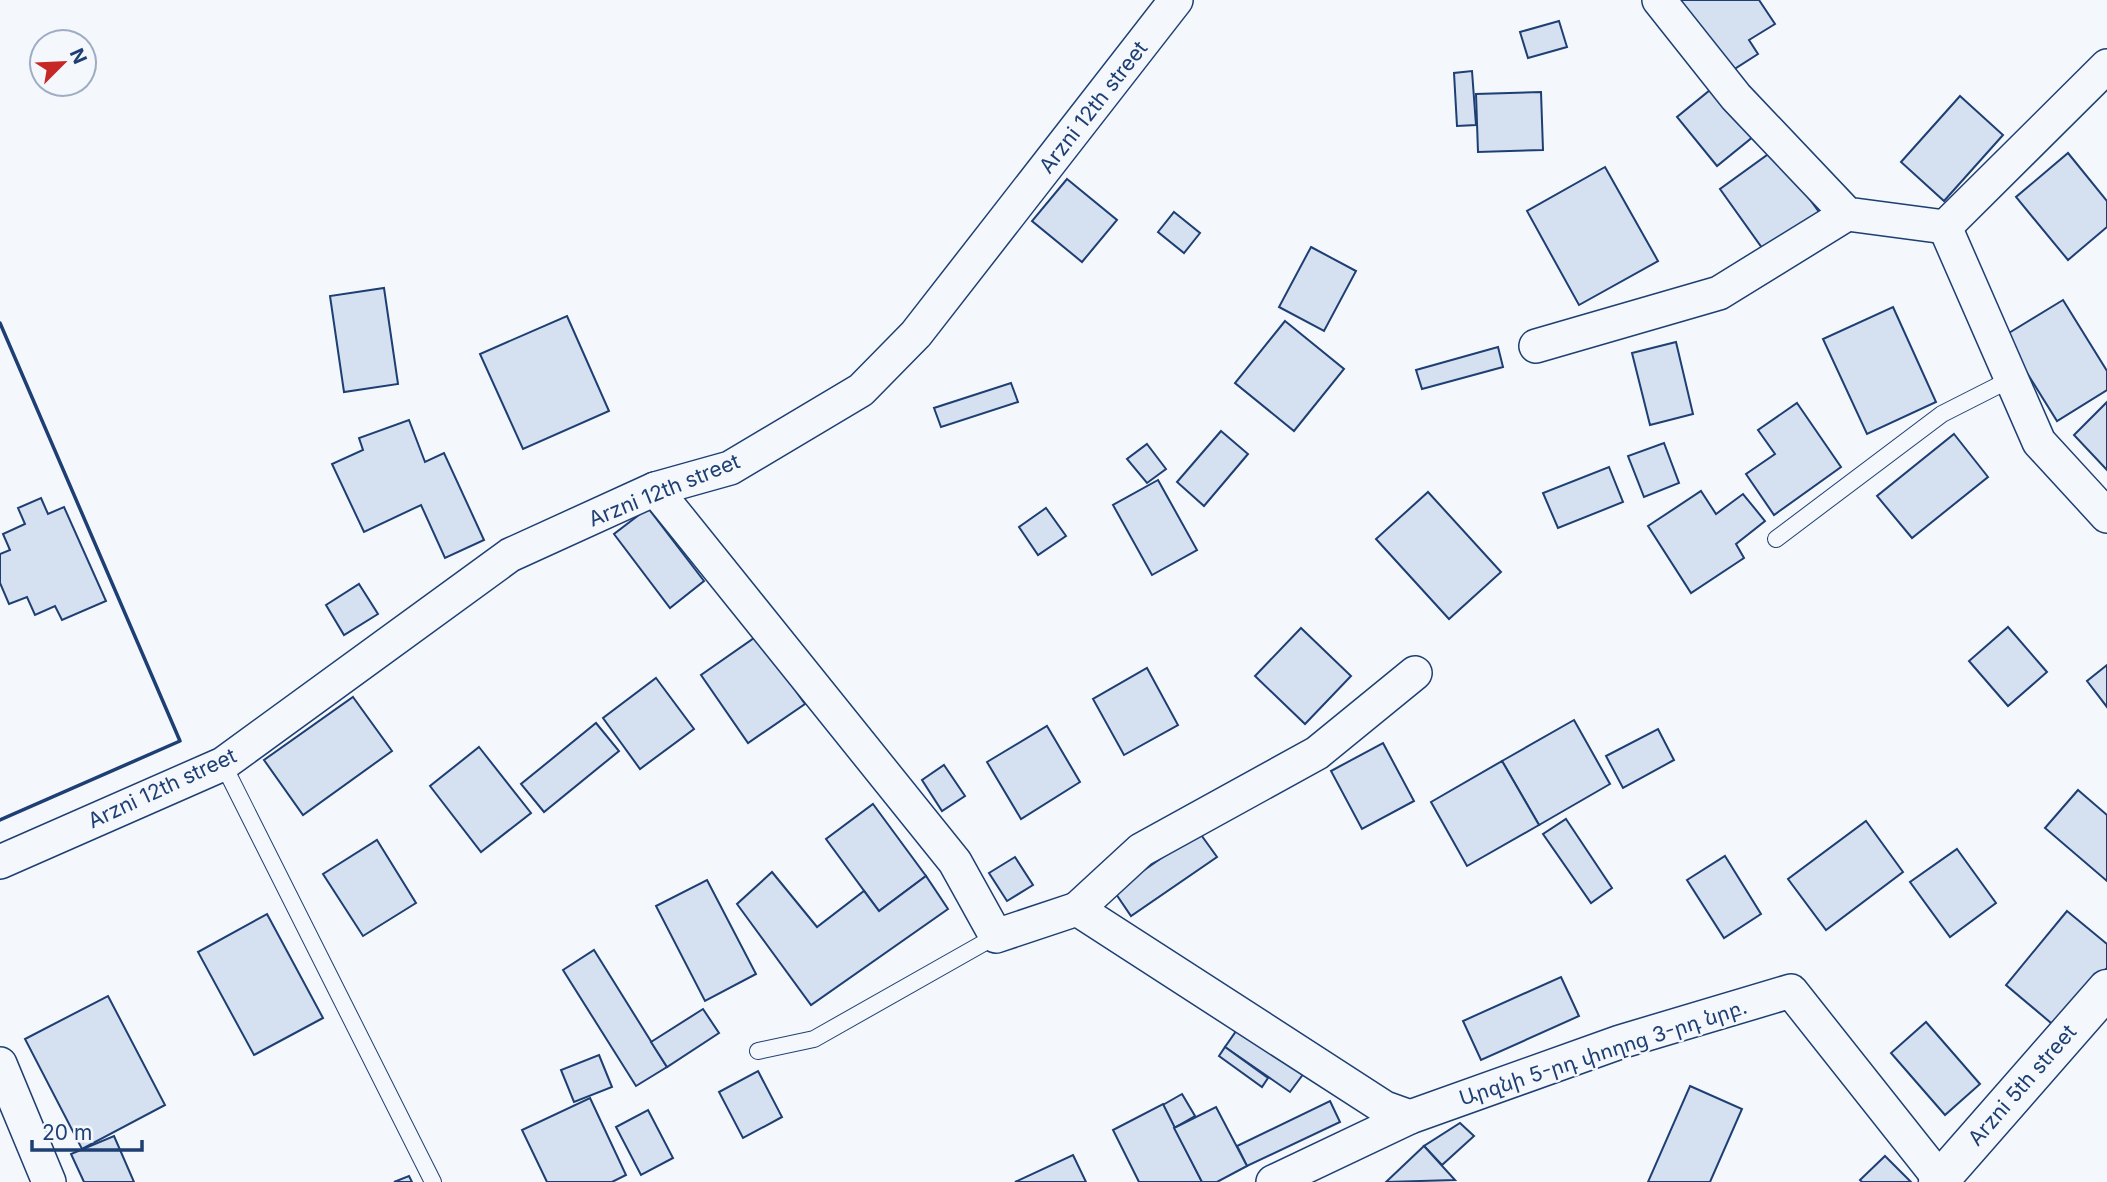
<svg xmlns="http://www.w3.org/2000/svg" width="2107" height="1182" font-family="Inter,'Noto Sans Armenian',sans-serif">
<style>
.building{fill:#d5e0f0;stroke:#1d3f73;stroke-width:2}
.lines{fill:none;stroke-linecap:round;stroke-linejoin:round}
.service-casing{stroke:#1d3f73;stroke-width:18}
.minor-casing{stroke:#1d3f73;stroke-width:36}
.tertiary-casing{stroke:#1d3f73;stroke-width:41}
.service{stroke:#f4f7fb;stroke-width:16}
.minor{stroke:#f4f7fb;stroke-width:33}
.tertiary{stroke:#f4f7fb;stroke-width:38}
.wall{stroke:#1d3f73;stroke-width:3.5}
.labels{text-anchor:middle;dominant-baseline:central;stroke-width:5;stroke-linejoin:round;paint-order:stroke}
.street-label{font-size:21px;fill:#1d3f73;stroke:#f4f7fb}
</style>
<rect width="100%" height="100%" fill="#f4f7fb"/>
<g class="building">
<path d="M1677,0h82l16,24 -26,16 9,14 -33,21z"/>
<path d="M1559,21l8,26 -39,11 -8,-26z"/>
<path d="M1472,71l4,54 -19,1 -3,-53z"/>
<path d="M1715,86l39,50 -37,30 -40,-49z"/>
<path d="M1541,92l2,58 -65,2 -2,-58z"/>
<path d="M1960,96l43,39 -59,66 -43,-39z"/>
<path d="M1774,150l45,62 -54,40 -45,-63z"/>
<path d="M2068,153l39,48v26l-39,33 -52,-63z"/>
<path d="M1605,167l53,94 -79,44 -52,-94z"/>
<path d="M1067,179l50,41 -35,42 -50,-41z"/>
<path d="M1174,212l26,21 -16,20 -26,-21z"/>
<path d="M1311,247l45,24 -32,60 -45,-24z"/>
<path d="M384,288l14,96 -54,8 -14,-96z"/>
<path d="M2063,300l44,71v19l-50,31 -53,-85z"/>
<path d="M1893,307l43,95 -69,32 -44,-95z"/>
<path d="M567,316l42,95 -86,38 -43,-95z"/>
<path d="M1285,321l59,48 -50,62 -59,-48z"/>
<path d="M1676,342l17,72 -43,11 -18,-72z"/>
<path d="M1498,347l5,20 -81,22 -6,-19z"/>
<path d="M1011,383l7,19 -77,25 -7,-19z"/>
<path d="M2107,402v68l-33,-35z"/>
<path d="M1797,403l44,64 -67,48 -28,-41 29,-20 -17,-24z"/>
<path d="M409,420l16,42 19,-9 40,87 -39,18 -24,-53 -57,27 -32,-68 31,-14 -4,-12z"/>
<path d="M1221,431l27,23 -44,52 -27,-24z"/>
<path d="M1954,434l34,43 -76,61 -35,-42z"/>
<path d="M1664,443l15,40 -35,14 -16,-41z"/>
<path d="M1147,444l19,25 -19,14 -20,-24z"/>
<path d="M1609,467l14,35 -65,26 -15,-35z"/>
<path d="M1158,480l39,70 -45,25 -39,-70z"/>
<path d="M1701,491l15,23 27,-20 22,27 -29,23 8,14 -53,35 -43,-67z"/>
<path d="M1428,492l73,80 -52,47 -73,-80z"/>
<path d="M41,498l7,16 16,-7 42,94 -44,19 -7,-14 -20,9 -8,-18 -18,7 -9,-21v-29l10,-4 -7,-16 22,-10 -7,-16z"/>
<path d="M648,508l56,73 -34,27 -56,-74z"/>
<path d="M1046,508l20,28 -28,19 -19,-28z"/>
<path d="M359,584l19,30 -34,21 -18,-30z"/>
<path d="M2008,627l39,45 -39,34 -39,-45z"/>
<path d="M1301,628l50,48 -46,48 -50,-48z"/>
<path d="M757,636l48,68 -57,39 -47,-68z"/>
<path d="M2107,665v42l-20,-26z"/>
<path d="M1147,668l31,57 -54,30 -31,-56z"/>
<path d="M656,678l38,51 -54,40 -37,-51z"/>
<path d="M353,697l39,54 -89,64 -39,-55z"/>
<path d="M1574,720l36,64 -71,41 -37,-64z"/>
<path d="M596,723l23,28 -75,61 -23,-28z"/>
<path d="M1047,726l33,56 -59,37 -34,-57z"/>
<path d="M1658,729l16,31 -51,28 -17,-32z"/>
<path d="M1383,743l31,58 -52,28 -31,-58z"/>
<path d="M479,747l52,66 -50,39 -51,-66z"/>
<path d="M1502,761l37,64 -72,41 -36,-64z"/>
<path d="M944,765l21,31 -23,15 -20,-31z"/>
<path d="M2078,790l29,25v66l-62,-53z"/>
<path d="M873,804l53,72 -47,35 -53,-72z"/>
<path d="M1566,819l46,69 -21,15 -48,-69z"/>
<path d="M1866,821l37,51 -77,58 -38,-51z"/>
<path d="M1199,832l18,25 -86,59 -17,-25z"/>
<path d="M377,840l39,63 -53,33 -40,-62z"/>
<path d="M1957,849l39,54 -46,34 -40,-55z"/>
<path d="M1725,856l36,58 -37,24 -37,-58z"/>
<path d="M1015,857l18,28 -26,16 -18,-28z"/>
<path d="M772,872l45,55 47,-36 15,20 47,-35 22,33 -137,96 -74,-101z"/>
<path d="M707,880l49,94 -51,27 -49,-95z"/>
<path d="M2067,911l40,33v24l-50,60 -51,-43z"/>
<path d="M267,914l56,104 -69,37 -56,-103z"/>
<path d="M594,950l73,117 -31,19 -73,-116z"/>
<path d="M1561,977l18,39 -98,44 -18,-39z"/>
<path d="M108,996l57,109 -83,44 -57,-110z"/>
<path d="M703,1009l16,24 -52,34 -16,-25z"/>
<path d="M1926,1022l54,62 -35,31 -54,-62z"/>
<path d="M1239,1027l65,46 -14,19 -65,-45z"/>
<path d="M1225,1047l43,31 -6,9 -43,-31z"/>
<path d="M599,1055l13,32 -38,15 -13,-32z"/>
<path d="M758,1071l24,46 -39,21 -24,-46z"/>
<path d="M1690,1086l52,23 -32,73h-62z"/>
<path d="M1182,1094l13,22 -21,12 -13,-22z"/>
<path d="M590,1098l36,77 -14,7h-65l-25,-52z"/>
<path d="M1330,1101l10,21 -93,44 -10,-20z"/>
<path d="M1163,1104l39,78h-63l-26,-52z"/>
<path d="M1216,1107l31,59 -30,16h-15l-28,-54z"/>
<path d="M648,1110l25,48 -32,17 -25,-48z"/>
<path d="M1460,1123l14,13 -32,29 -18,-19z"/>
<path d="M114,1136l20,46h-50l-13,-28z"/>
<path d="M1424,1146l31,34 -69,2z"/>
<path d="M1073,1155l13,27h-71z"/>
<path d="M1885,1156l26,26h-49l-2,-2z"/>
<path d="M409,1176l3,6h-18z"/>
</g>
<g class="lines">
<defs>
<g id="service">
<path d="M1776,539l166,-125 69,-35"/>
<path d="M223,764l210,418"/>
<path d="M758,1051l56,-12 182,-103"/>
</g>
<g id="minor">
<path d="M1659,0l77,97 111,117 98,13 162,-161"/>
<path d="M1945,227l94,215 68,74"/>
<path d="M1536,346l183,-53 128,-79"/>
<path d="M655,489l300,373 41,74 81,-27 308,199 25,9"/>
<path d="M0,862l223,-98 287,-209 145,-66 75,-21 131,-78 55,-56 260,-334"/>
<path d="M1077,909l64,-59 176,-97 98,-80"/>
<path d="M0,1064l49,118"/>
<path d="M1273,1182l137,-65 210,-75 171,-51 149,188"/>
</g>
<path id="tertiary" d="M1938,1182l169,-193"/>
</defs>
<use href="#service" class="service-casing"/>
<use href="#minor" class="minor-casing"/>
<use href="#tertiary" class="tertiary-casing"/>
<use href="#service" class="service"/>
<use href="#minor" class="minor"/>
<use href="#tertiary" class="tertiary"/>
<path class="wall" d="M0,323l180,418 -180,79"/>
</g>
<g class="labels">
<g class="street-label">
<text transform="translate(1093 107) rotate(-52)">Arzni 12th street</text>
<text transform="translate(664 490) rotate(-22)">Arzni 12th street</text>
<text transform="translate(162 788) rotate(-25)">Arzni 12th street</text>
<text transform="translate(1603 1052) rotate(-18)">Արզնի 5-րդ փողոց 3-րդ նրբ․</text>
<text transform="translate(2022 1085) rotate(-49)">Arzni 5th street</text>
</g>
</g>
<g transform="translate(63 63) rotate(66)"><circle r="33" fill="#f4f7fb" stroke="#9eadc5" stroke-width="2"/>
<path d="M0-5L12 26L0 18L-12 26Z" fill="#c62828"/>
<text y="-10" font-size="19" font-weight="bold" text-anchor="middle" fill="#1d3f73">N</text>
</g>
<path d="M32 1140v10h110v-10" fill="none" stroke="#1d3f73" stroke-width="3.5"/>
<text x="42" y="1140" font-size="21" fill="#1d3f73" stroke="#f4f7fb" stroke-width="5" paint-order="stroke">20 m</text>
</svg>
